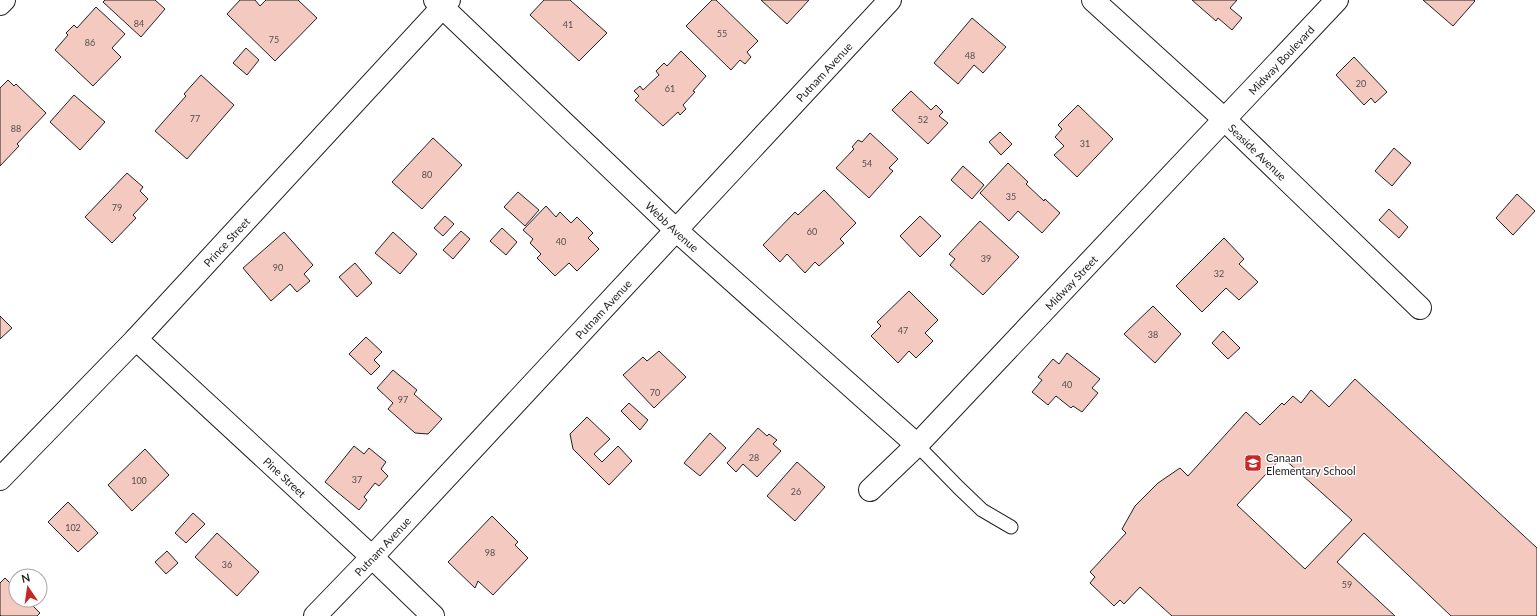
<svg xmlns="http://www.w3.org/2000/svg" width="1537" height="616" font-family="Lato,sans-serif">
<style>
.building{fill:#f3c9c0;stroke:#222;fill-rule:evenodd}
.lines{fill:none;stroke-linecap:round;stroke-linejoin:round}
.lane-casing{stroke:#222;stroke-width:15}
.street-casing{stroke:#222;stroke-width:24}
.secondary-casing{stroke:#222;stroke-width:24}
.lane{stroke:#fff;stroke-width:13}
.street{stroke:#fff;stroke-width:22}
.secondary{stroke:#fff;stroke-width:22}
.labels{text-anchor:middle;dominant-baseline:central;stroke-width:3;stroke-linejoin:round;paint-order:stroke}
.number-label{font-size:9px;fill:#564c4a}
.street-label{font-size:11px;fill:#222;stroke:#fff}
.poi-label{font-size:11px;fill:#222;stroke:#fff;text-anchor:start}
</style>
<rect width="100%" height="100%" fill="#fff"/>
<g class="building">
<path d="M105,0h50l10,9 -24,28 -38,-35z"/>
<path d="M240,0h15l5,6 6,-6h32l19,18 -42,43 -48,-47z"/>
<path d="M544,0h26l37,33 -28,28 -49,-46z"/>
<path d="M712,0h4l42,41 -11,11 4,5 -6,7 -5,-4 -9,10 -45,-44z"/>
<path d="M761,0h48l-22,24z"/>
<path d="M1192,0h45l-7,8 12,10 -10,12 -14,-12 -2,3z"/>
<path d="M1423,0h51l1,1 -22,25z"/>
<path d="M96,7l29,27 -13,14 9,9 -28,29 -38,-36 13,-15 -2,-2 8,-8 3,3z"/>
<path d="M972,18l34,29 -23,26 -9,-8 -16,19 -24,-21z"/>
<path d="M246,48l13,12 -12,15 -14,-12z"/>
<path d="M681,51l25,25 -13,15 2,1 -12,13 3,4 -6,6 -2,-3 -15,14 -28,-26 4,-4 -5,-5 6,-5 3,4 16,-15 -3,-4 8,-8 3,3z"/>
<path d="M1354,57l33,35 -12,11 -4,-5 -7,7 -28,-30z"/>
<path d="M201,75l33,30 -47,54 -32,-28 31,-35 -2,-2z"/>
<path d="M8,80l6,6 2,-2 30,29 -29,31 2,2 -19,20v-78z"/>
<path d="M911,91l20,19 5,-5 7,7 -4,4 9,7 -20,21 -36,-34z"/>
<path d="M74,95l31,27 -25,28 -30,-28z"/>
<path d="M1078,105l35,34 -36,38 -23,-22 10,-9 -9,-9 7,-8 -4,-4z"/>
<path d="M1000,132l12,12 -11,11 -12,-13z"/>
<path d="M870,133l28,26 -9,9 4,3 -24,27 -33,-30 18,-19 -2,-2 6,-7 4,2z"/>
<path d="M433,138l29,27 -40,44 -30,-27z"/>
<path d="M1394,148l17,15 -19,23 -17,-15z"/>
<path d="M1008,163l20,19 -2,2 18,17 1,-2 15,14 -18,20 -24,-22 -9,10 -29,-28z"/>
<path d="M963,166l21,19 -12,14 -21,-19z"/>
<path d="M127,173l16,14 -3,4 8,8 -15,16 3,3 -24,25 -27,-26z"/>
<path d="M824,190l32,33 -16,16 4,4 -25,23 -4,-4 -10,11 -18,-19 -7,8 -17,-17 32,-33 3,3z"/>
<path d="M518,192l21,18 -14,16 -21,-19z"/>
<path d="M1517,194l18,17 -22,24 -17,-17z"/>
<path d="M546,206l10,11 4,-5 11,11 6,-6 16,16 -5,5 11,11 -22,22 -8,-8 -14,13 -18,-18 4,-4 -11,-11 3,-4 -10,-9z"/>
<path d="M1389,209l19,18 -9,11 -20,-18z"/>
<path d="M445,216l9,8 -11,12 -9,-8z"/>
<path d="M920,216l21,20 -21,21 -20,-21z"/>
<path d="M980,221l39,36 -36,38 -33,-30 5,-6 -6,-5z"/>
<path d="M502,228l15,14 -11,13 -16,-14z"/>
<path d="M461,231l9,8 -17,20 -10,-9z"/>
<path d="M284,232l29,33 -9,9 6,7 -13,11 -7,-8 -19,17 -28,-33z"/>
<path d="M393,232l24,22 -17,20 -25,-21z"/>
<path d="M1224,238l20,21 -5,5 19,18 -19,18 -13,-12 -24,24 -26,-26z"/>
<path d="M355,263l17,20 -15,14 -18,-20z"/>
<path d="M909,291l29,29 -13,13 8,8 -17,17 -7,-7 -11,12 -27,-27 10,-10 -4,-4z"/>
<path d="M1153,306l28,28 -26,29 -31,-29z"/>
<path d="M0,316l12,12 -12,11z"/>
<path d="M1223,331l17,17 -12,11 -16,-16z"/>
<path d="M366,337l16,15 -8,8 6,6 -9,9 -22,-21z"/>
<path d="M659,351l27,26 -32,31 -31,-33 20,-18 4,4z"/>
<path d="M1067,353l33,26 -8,9 6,5 -16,19 -9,-6 -2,2 -15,-12 -8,9 -16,-13 10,-12 -4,-3 15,-18 6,5z"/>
<path d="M393,370l24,20 -3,4 28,25 -14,15 -13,-1 -27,-24 5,-6 -16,-15z"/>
<path d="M1355,379l182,169v68h-86l-87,-83 -27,29 58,54h-223l-32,-29 -16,17 -4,-4 -6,6 -24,-23 5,-6 -5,-5 36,-39 -4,-4 13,-23 23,-23 22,-15 8,8 58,-64 14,13 22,-22 2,2 9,-9 8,7 10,-13 18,17zM1282,457l70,63 -47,49 -68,-64z"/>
<path d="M629,403l19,17 -8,10 -19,-19z"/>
<path d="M587,417l23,22 -16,15 8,8 16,-16 14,15 -23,24 -36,-36 -3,-15z"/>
<path d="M758,428l9,8 2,-2 8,6 -4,4 8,7 -24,26 -14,-13 -7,8 -9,-9z"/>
<path d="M710,433l16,15 -26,28 -16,-13z"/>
<path d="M354,446l10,8 5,-6 17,14 -5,7 7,7 -9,10 -4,-3 -11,14 3,3 -8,10 -34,-28z"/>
<path d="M145,449l24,26 -37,36 -24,-26z"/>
<path d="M797,462l28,25 -30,34 -28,-25z"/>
<path d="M68,502l30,31 -20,19 -30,-30z"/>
<path d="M193,513l12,11 -19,19 -11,-10z"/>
<path d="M492,516l26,26 -3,3 13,13 -35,37 -15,-14 -3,7 -27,-26z"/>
<path d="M217,533l42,39 -22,24 -42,-39z"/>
<path d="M167,551l11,12 -12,11 -11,-12z"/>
<path d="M5,578l11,11v11h11l13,13 -3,3h-36l-1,-1v-32z"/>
</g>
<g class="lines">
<defs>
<path id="lane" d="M917,445l42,43 23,22 29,17"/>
<g id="street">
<path id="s1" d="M435,0l242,231 240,214"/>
<path id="s2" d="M1093,0l131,119 196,189"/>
<path d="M0,4l4,-4"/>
<path id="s3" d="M136,339l236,218 61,59"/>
<path id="s4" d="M870,490l47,-45 420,-445"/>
<path id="s5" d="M315,616l57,-59 518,-557"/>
</g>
<g id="secondary">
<path id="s6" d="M0,479l136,-140 313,-339"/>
</g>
</defs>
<use href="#lane" class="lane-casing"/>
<use href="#street" class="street-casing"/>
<use href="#secondary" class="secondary-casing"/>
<use href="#lane" class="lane"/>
<use href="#street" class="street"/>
<use href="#secondary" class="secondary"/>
</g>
<defs>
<symbol id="school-square" viewBox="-11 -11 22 22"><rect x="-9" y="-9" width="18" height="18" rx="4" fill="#c62828" stroke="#fff"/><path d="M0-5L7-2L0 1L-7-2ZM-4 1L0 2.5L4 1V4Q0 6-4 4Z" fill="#fff"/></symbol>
</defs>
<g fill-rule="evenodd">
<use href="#school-square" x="1243" y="453" width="20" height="20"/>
</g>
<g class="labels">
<g class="number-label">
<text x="139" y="23">84</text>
<text x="568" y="24">41</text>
<text x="722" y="33">55</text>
<text x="274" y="39">75</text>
<text x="90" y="42">86</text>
<text x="970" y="55">48</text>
<text x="1361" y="83">20</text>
<text x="670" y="88">61</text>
<text x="195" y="118">77</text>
<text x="923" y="119">52</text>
<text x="16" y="128">88</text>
<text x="1085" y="143">31</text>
<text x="867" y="163">54</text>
<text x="427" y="174">80</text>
<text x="1011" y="196">35</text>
<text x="117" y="207">79</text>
<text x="812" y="231">60</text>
<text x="561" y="241">40</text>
<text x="986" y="258">39</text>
<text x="278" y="267">90</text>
<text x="1219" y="273">32</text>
<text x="903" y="330">47</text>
<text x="1153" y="334">38</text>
<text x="1067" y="384">40</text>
<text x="655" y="392">70</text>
<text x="403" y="399">97</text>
<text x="754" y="457">28</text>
<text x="357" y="479">37</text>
<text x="139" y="480">100</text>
<text x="796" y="491">26</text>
<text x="73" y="527">102</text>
<text x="490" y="552">98</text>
<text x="227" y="564">36</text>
<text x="1347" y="584">59</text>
</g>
<g class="street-label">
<text stroke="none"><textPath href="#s4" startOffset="595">Midway Boulevard</textPath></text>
<text stroke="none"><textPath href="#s5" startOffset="745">Putnam Avenue</textPath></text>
<text stroke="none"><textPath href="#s2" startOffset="224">Seaside Avenue</textPath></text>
<text stroke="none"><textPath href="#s1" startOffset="328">Webb Avenue</textPath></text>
<text stroke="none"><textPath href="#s6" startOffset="328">Prince Street</textPath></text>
<text stroke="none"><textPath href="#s4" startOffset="289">Midway Street</textPath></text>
<text stroke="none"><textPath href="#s5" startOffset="421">Putnam Avenue</textPath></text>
<text stroke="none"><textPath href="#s3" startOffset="203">Pine Street</textPath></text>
<text stroke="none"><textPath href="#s5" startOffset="97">Putnam Avenue</textPath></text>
</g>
<g class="poi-label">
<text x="1266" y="457">Canaan<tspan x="1266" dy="13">Elementary School</tspan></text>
</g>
</g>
<g transform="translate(28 588) rotate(347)"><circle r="19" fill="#ffffff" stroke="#a7a7a7"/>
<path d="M0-3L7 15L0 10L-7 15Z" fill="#c62828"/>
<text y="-6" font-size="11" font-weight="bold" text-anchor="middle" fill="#222222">N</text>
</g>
</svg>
